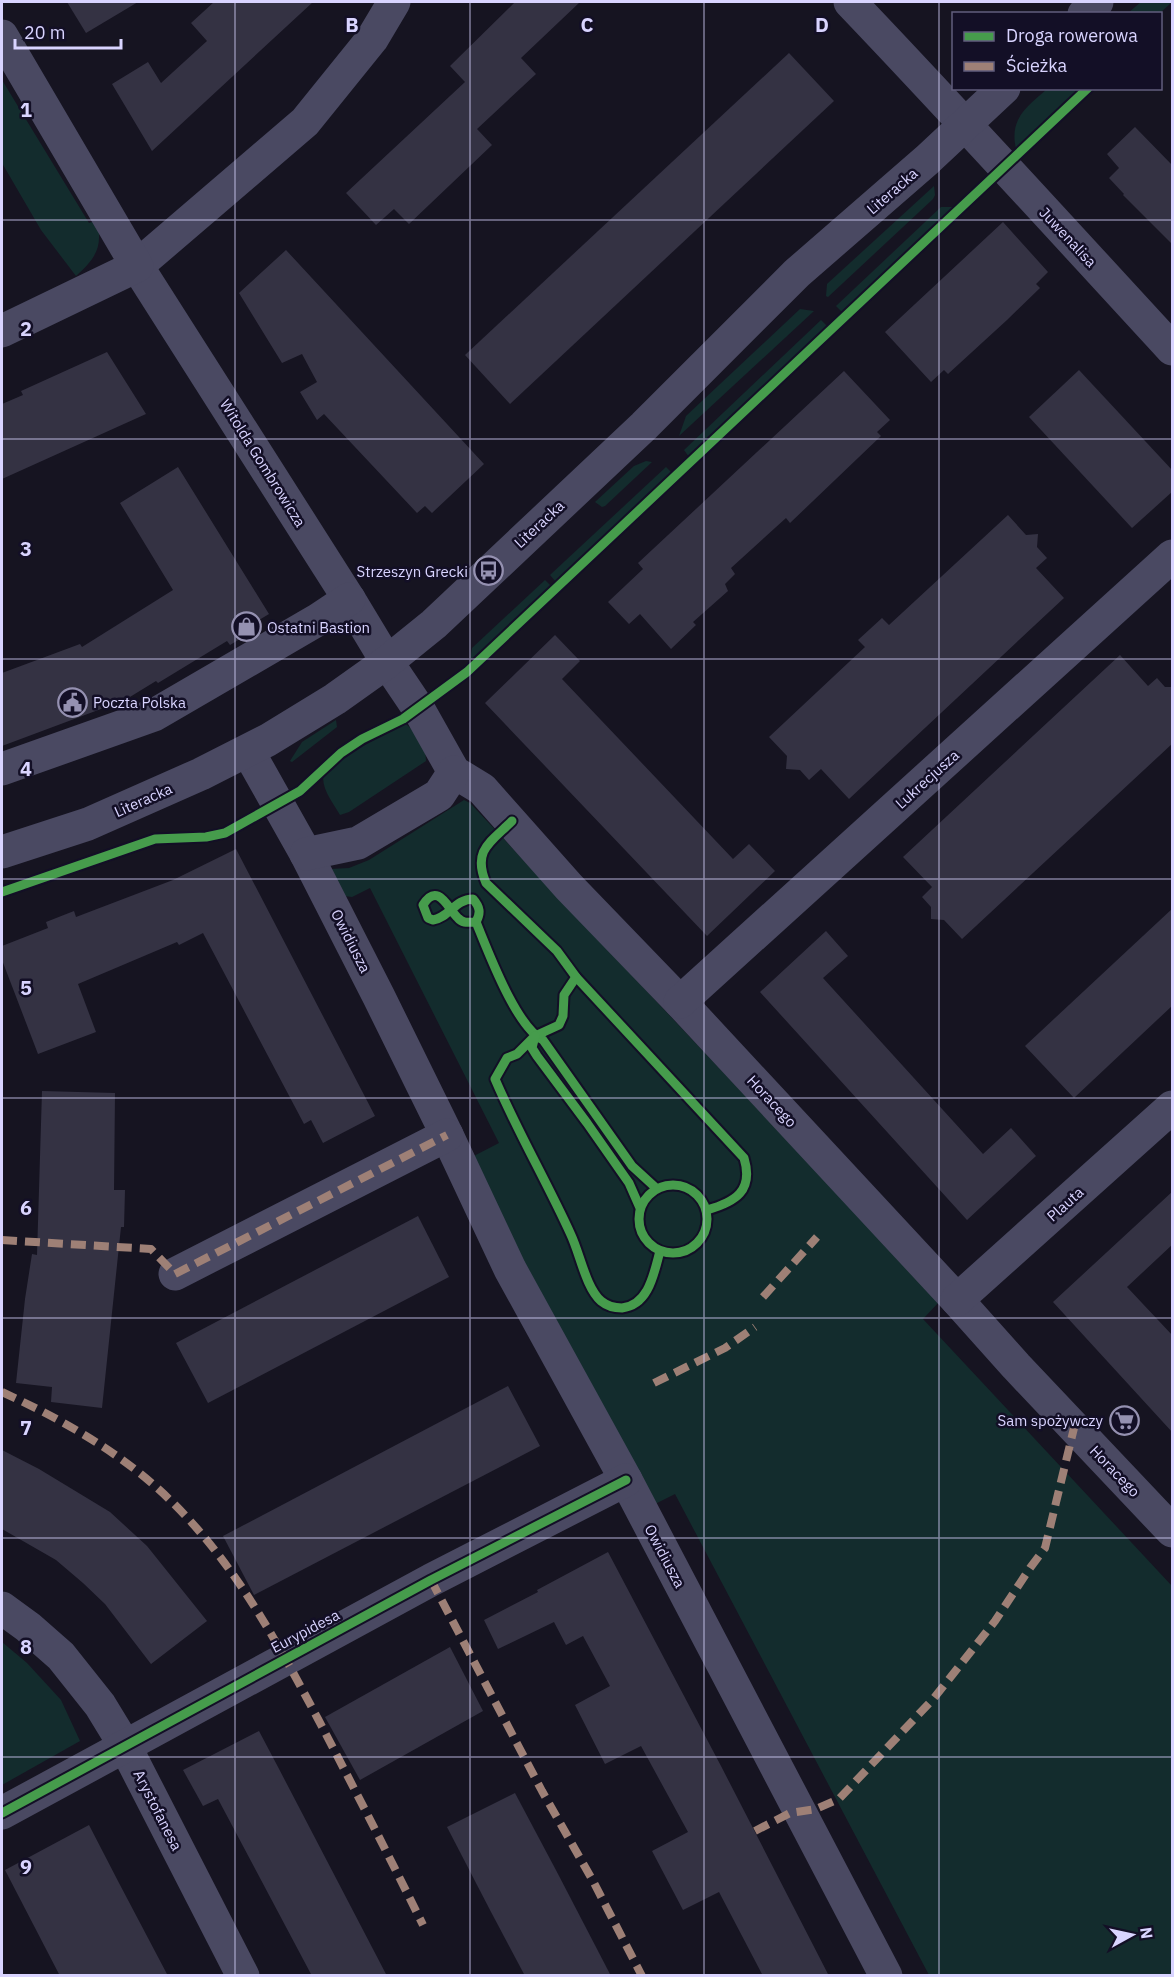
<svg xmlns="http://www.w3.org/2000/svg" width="1174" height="1977" font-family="'IBM Plex Sans',sans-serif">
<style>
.green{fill:#132c2d}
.building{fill:#343243}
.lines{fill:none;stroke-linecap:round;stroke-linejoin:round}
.minor{stroke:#4a4962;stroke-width:33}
.quiet{stroke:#9e8076;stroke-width:8;stroke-dasharray:15 8;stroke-linecap:butt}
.cycleway-casing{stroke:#130f26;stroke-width:13}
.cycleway{stroke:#469c4c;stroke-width:9}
.grid{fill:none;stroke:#d9d4ff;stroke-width:1.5;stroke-opacity:0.55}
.labels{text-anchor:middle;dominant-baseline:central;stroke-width:5;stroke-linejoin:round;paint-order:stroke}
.street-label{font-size:15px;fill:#d9d4ff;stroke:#130f26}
.poi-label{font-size:15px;fill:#d9d4ff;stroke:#130f26;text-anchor:end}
.grid-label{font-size:20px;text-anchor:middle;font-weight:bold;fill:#d9d4ff;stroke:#130f26;stroke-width:5;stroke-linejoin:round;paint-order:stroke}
</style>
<rect width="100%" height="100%" fill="#161421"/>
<g class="green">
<path d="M1141,2h31l-12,11h-32z"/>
<path d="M2,80l87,143 8,-3c6,27 -1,38 -21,56l-35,-46 -39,-67z"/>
<path d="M1047,89h33l-64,60c-7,-31 11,-42 31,-60z"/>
<path d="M934,186l1,9 -2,4 -105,98 -2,-1 1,-12z"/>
<path d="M941,207h13l-112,105 -6,-6z"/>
<path d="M800,309l14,2 -135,125 7,-20z"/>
<path d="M821,320l7,7 -139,130 -5,-7z"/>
<path d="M646,461l6,1 -47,44 -3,1 -7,-5 39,-36z"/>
<path d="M666,467l6,6 -116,109 -6,-7z"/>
<path d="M545,580l6,6 -81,75 2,-13z"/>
<path d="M336,720l1,7 -45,35 -2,-1 12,-19z"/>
<path d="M406,724c12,11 20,20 20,37l-77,51 -9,3c-7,-13 -22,-30 -15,-44l38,-25z"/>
<path d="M464,800l6,3 469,499 -16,17 249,267v389h-243l-254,-481 -24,12 -183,-347 31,-16 -129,-255 -18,9 -8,-1 -14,-27 19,-1 20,-8z"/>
<path d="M2,1642l25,21 34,37 19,41 -78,44z"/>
</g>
<g class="building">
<path d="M67,2h71l-52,31z"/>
<path d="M214,2h99l-161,149 -40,-67 36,-22 13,21 46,-42 -16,-18z"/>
<path d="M515,2h65l-59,56 15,16 -59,55 15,16 -83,79 -15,-15 -18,16 -30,-32 119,-111 -15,-16z"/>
<path d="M789,53l45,48 -324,303 -45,-49z"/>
<path d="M1135,127l38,39v79l-50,-50 1,-1 -15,-16 10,-10 -12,-14z"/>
<path d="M1003,222l45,50 -12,12 4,4 -33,32 -59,54 -4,-4 -13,12 -46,-50z"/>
<path d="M286,250l198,214 -52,49 -7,-7 -8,7 -93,-99 -7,6 -17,-28 17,-10 -15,-28 -20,9 -43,-70z"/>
<path d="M107,352l39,62 -144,65v-75l21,-9 -2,-4z"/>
<path d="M1079,370l94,101v20l-41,37 -103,-111z"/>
<path d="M844,371l46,49 -13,12 4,4 -91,87 -4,-5 -55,50 4,6 -10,10 3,7 -35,31 3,3 -25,24 -31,-35 -11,10 -21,-22 35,-33 -5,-6z"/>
<path d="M178,467l91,147 -15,9 4,5 -28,17 -3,-4 -69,42 -2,-2 -31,19 -123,46v-73l78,-29 2,3 91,-57 -53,-87z"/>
<path d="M1008,515l18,20 12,-1 -1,13 10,11 -11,10 28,30 -215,201 -28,-30 -12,11 -9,-10 -14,-1 1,-13 -18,-19 96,-90 -7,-7 24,-22 7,7z"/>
<path d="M555,635l25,26 -18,18 171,180 16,-15 26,27 -68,65 -222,-233z"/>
<path d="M1120,655l28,31 9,-8 8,9h8v56l-211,196 -18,-19 -13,-1v-12l-9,-10 10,-10 -29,-30z"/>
<path d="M236,849l139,267 -52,27 -12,-23 -7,4 -101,-191 -24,12 -2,-3 -99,42 18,48 -58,22 -36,-94v-14l46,-18 -2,-6 28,-11 2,6 97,-37z"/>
<path d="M1173,908v97l-99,93 -49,-52z"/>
<path d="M826,931l22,25 -25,22 160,176 28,-26 25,28 -69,64 -207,-228z"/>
<path d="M42,1091l73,2 -1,97h11l-1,37h-3l-19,181 -51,-6 1,-15 -36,-4 9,-84 7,-45 5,1z"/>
<path d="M1173,1191v53l-46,43 46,49v97l-120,-131z"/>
<path d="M418,1216l31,61 -241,126 -32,-60z"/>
<path d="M508,1386l32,60 -286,149 -31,-59z"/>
<path d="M2,1450l37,19 71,43 37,34 60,75 -56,43 -46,-60 -22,-21 -27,-23 -54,-31z"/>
<path d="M608,1552l113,214 108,210h-66l-44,-84 -36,18 -31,-59 36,-19 -47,-86 -36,18 -30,-59 35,-19 -27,-50 -17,9 -12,-23 -56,27 -14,-29 54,-28 -1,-2z"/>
<path d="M450,1647l33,64 -123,69 -35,-63z"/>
<path d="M259,1731l19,36 109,209h-75l-94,-177 -15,7 -20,-36z"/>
<path d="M515,1793l43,81 53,102h-86l-35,-66 -43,-83z"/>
<path d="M89,1825l30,58 49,93h-108l-55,-106z"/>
</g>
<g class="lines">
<g class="minor">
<path d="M394,2l-22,37 -67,83 -168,144 212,333 38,63 31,46 36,64 28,17 87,98 111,115 277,298 59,66 156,165"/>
<path d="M850,2c109,114 215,231 322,347"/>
<path d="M1084,14l13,-12"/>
<path d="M2,36l135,230 -135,65"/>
<path d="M248,751l58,103 73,143 68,138 63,134 116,211 260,496"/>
<path d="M2,769l152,-54 165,-96 30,-20"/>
<path d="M2,852l86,-28 113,-50 67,-34 67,-41 52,-37 47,-38 210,-198 153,-153 130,-113 77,-72"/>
<path d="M306,854l52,-11 81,-48 15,-23"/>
<path d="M680,1002l492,-446"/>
<path d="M175,1274l272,-139"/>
<path d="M957,1300l215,-193"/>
<path d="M2,1608l26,19 33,29 39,49 25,41 118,230"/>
<path d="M2,1813l429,-233 195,-100"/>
</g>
<g class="quiet">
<path d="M2,1240l149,9 24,25 272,-139"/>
<path d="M763,1297l54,-60"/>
<path d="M654,1383l71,-35 30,-21"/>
<path d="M2,1392c59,27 120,61 167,107 65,63 107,141 149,220 36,69 71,137 105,206"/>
<path d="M431,1580l111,211 51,90 49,95"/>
<path d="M755,1831l35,-18 26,-4 23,-10 95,-101 61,-77 35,-53 15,-20 29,-120"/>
</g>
<defs>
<g id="cycleway">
<path d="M512,821c-21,21 -40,29 -26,62l71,68 19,26 168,181c10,33 -9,44 -37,52"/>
<path d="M2,892l153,-53 51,-2 19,-4 75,-42 41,-38 21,-14 41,-20 64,-47 621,-584"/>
<path d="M476,922c-7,0 -13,2 -18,-4 -10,-9 -20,-37 -35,-13l5,13 5,2c17,-3 22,-21 40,-21 7,8 8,14 3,23 12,29 40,105 67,118l89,126 24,22"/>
<path d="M535,1036l24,-11 4,-9 1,-21 12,-18"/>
<circle cx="673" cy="1219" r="34"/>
<path d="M640,1208l-11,-25 -42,-60 -50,-67 -5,-8 3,-12 -18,18 -10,4 -12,21c23,54 52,103 76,156 9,19 15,53 30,66 6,5 13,7 21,7 27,-3 32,-35 38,-57"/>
<path d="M2,1813l429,-233 195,-100"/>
</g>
</defs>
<use href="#cycleway" class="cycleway-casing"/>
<use href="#cycleway" class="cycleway"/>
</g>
<path class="grid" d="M235,2v1974M470,2v1974M704,2v1974M939,2v1974M2,220h1170M2,439h1170M2,659h1170M2,879h1170M2,1098h1170M2,1318h1170M2,1538h1170M2,1757h1170"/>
<defs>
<symbol id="bus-ring" viewBox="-11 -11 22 22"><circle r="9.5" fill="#130f26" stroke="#9591b1" stroke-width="1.5"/><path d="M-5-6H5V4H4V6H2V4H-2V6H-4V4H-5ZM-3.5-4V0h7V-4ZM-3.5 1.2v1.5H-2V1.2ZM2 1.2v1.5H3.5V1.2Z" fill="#9591b1"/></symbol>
<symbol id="shop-ring" viewBox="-11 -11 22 22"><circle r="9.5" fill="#130f26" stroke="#9591b1" stroke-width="1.5"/><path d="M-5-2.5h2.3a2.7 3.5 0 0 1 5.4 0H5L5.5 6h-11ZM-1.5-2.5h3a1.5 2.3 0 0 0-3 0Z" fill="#9591b1"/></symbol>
<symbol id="civic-ring" viewBox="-11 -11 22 22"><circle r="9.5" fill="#130f26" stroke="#9591b1" stroke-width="1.5"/><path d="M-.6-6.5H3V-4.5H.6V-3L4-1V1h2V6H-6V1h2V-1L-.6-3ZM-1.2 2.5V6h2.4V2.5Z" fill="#9591b1"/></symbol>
<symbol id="supermarket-ring" viewBox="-11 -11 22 22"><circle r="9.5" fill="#130f26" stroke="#9591b1" stroke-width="1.5"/><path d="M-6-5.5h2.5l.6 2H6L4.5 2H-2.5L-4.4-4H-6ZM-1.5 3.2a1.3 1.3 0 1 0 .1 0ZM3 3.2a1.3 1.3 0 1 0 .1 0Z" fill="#9591b1"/></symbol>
</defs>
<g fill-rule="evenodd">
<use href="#bus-ring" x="472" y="554" width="33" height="33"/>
<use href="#shop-ring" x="230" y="610" width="33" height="33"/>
<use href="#civic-ring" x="56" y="686" width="33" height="33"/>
<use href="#supermarket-ring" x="1108" y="1404" width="33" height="33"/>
</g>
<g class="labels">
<g class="street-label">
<text transform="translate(892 191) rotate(-41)">Literacka</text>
<text transform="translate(1068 237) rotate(47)">Juwenalisa</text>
<text transform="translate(263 463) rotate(58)">Witolda Gombrowicza</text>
<text transform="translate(539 524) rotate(-43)">Literacka</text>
<text transform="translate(927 779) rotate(-42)">Lukrecjusza</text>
<text transform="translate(143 800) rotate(-24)">Literacka</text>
<text transform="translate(351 941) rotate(63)">Owidiusza</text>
<text transform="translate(772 1101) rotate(47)">Horacego</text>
<text transform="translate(1065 1204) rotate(-42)">Plauta</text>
<text transform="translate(1115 1471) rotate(46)">Horacego</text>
<text transform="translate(665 1556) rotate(62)">Owidiusza</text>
<text transform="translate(305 1631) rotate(-28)">Eurypidesa</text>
<text transform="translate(158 1810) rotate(63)">Arystofanesa</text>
</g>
<g class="poi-label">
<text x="468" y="571">Strzeszyn Grecki</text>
<text x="267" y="627" text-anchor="start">Ostatni Bastion</text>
<text x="93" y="702" text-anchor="start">Poczta Polska</text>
<text x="1103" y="1420">Sam spożywczy</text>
</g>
</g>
<g class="grid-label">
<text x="352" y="32">B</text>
<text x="587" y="32">C</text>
<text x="822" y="32">D</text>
<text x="26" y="117">1</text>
<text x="26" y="336">2</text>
<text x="26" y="556">3</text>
<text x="26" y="776">4</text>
<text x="26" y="995">5</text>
<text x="26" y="1215">6</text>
<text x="26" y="1435">7</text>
<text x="26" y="1654">8</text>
<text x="26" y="1874">9</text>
</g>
<rect width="1174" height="1977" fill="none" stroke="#d9d4ff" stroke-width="6"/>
<rect x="952" y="12" width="210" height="78" fill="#130f26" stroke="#625e7d" stroke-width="1.5"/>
<rect x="964" y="32" width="30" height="9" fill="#469c4c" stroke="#625e7d" stroke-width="1.5"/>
<text x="1006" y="42" font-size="18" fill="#d9d4ff">Droga rowerowa</text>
<rect x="964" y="62" width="30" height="9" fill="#9e8076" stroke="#625e7d" stroke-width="1.5"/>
<text x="1006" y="72" font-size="18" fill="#d9d4ff">Ścieżka</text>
<g transform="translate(1132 1935) rotate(82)" stroke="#130f26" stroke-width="4.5" paint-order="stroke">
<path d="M0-4.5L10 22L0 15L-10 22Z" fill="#d9d4ff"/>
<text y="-9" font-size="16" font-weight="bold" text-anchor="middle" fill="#d9d4ff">N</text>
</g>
<path d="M15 39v9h106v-9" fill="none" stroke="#d9d4ff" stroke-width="3"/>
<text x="24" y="39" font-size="18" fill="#d9d4ff" stroke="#130f26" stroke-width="4.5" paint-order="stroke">20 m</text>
</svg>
